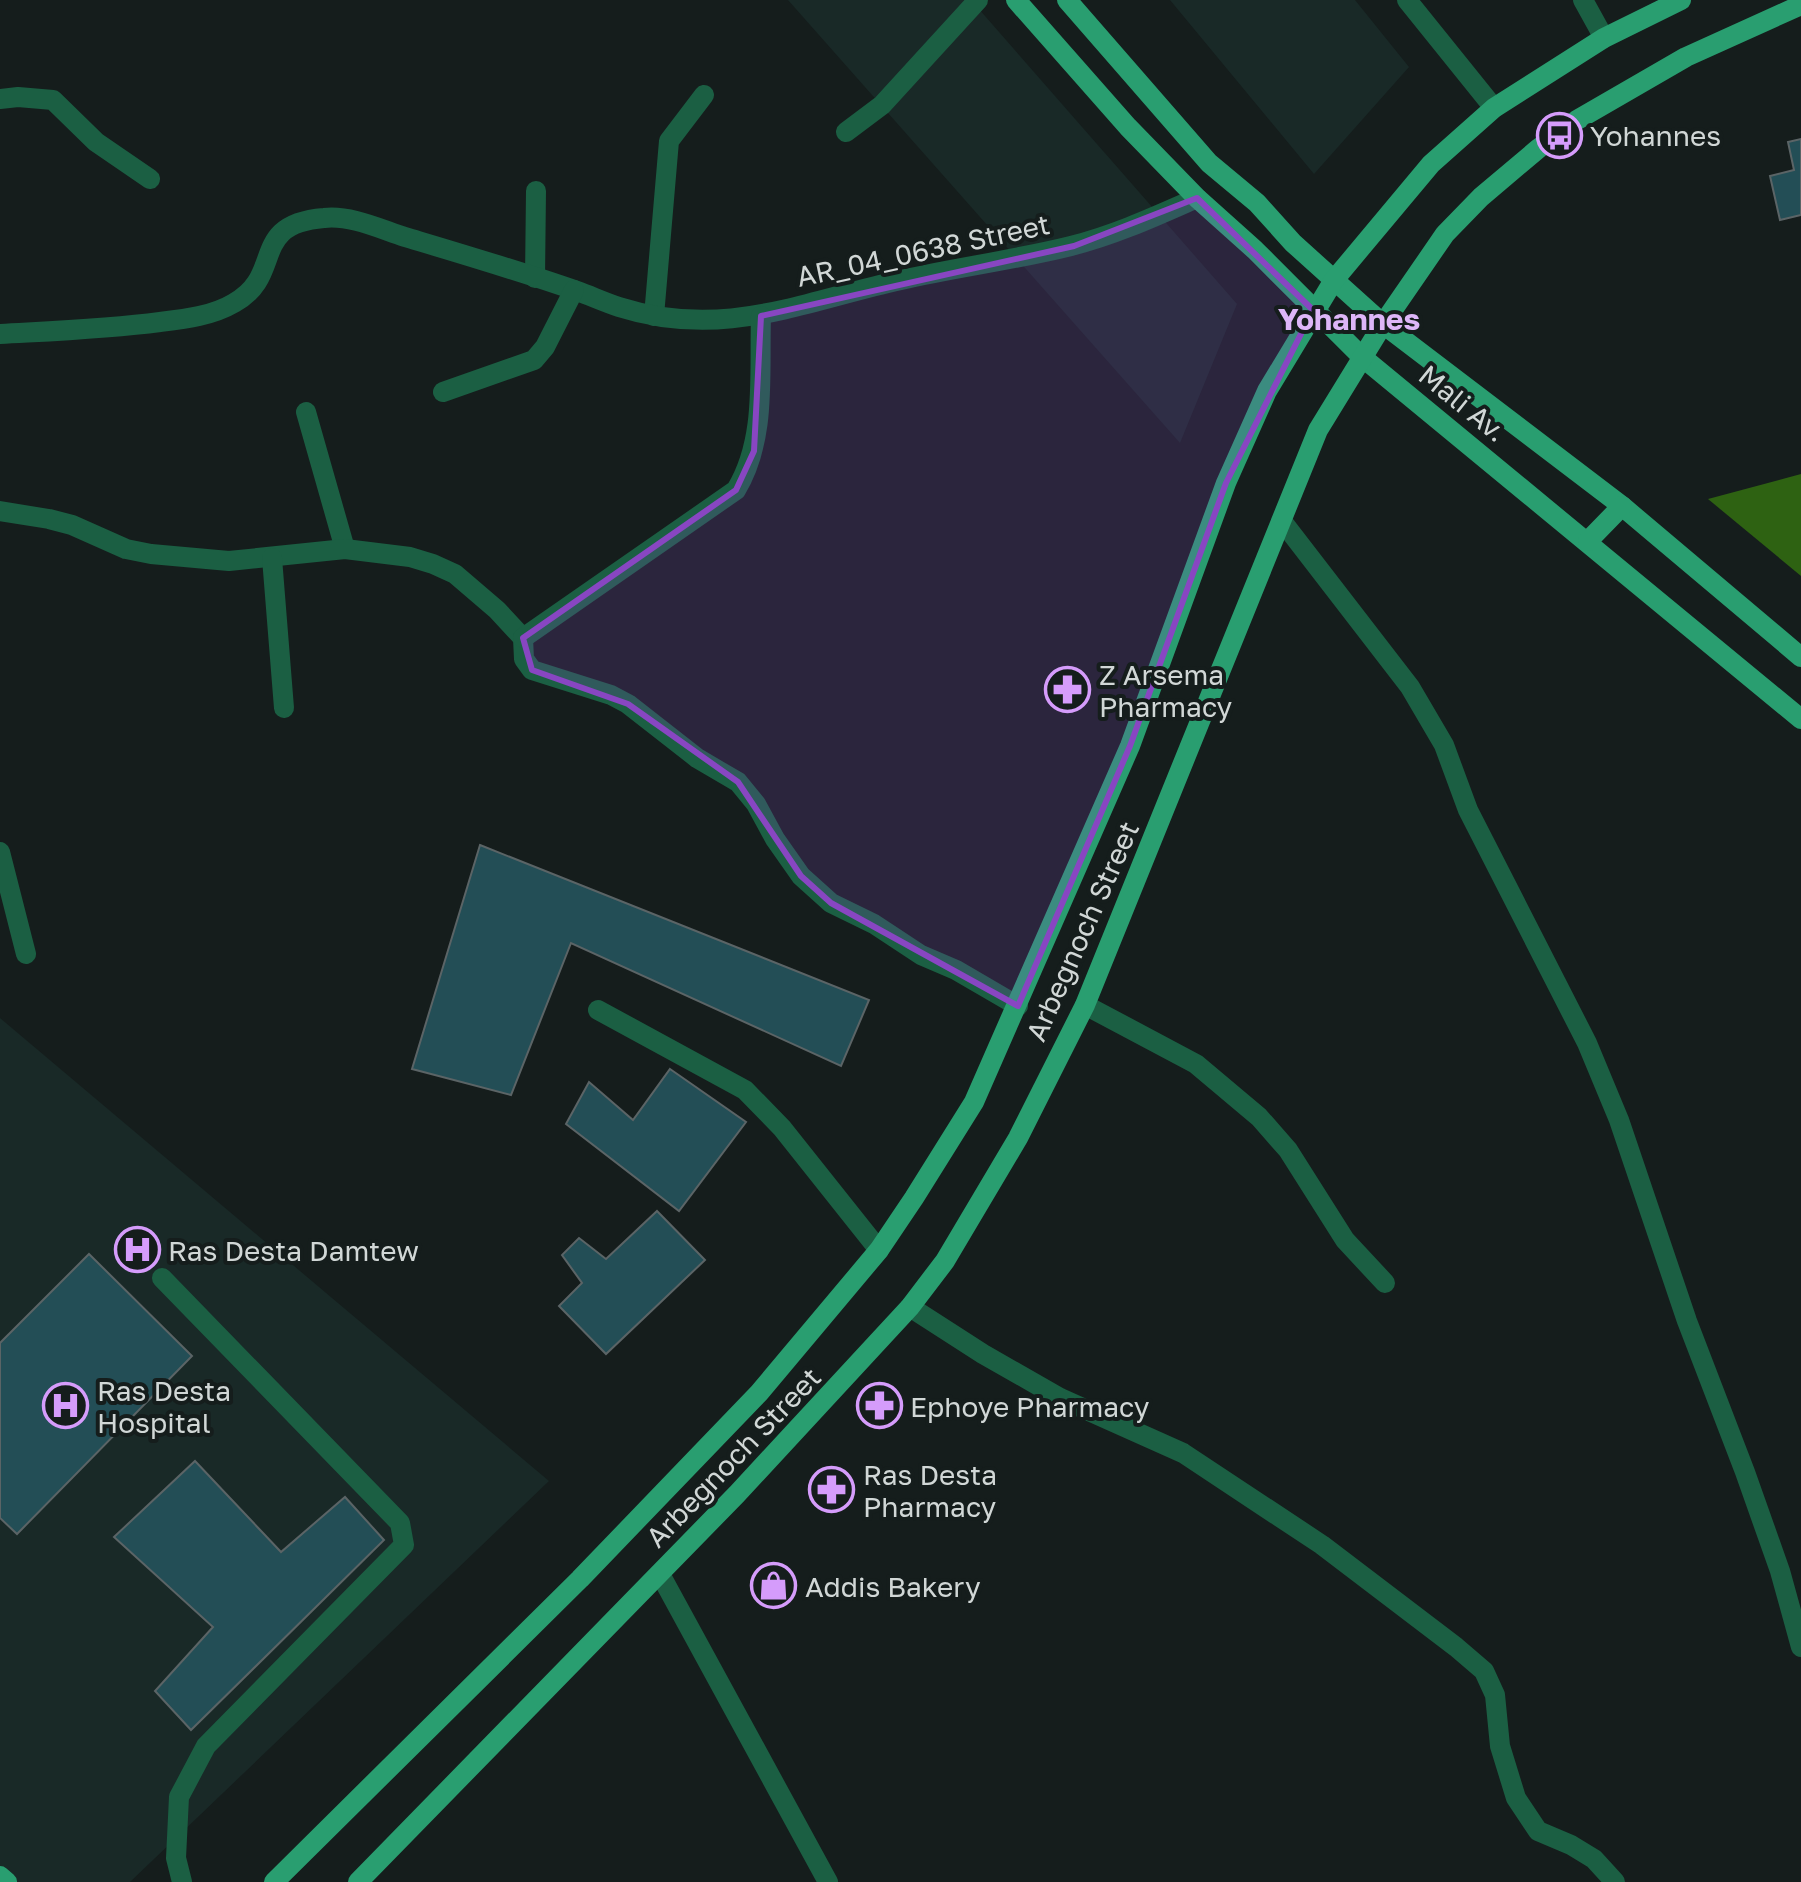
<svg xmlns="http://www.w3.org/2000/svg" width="1801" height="1882" font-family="'Golos Text',sans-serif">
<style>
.built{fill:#192927}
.forest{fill:#2e6212}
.building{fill:#234e56;stroke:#5b6466;stroke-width:2}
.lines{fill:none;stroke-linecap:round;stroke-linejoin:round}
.minor{stroke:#1b5f43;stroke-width:20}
.major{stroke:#299e70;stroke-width:20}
.marked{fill:#8846c2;fill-opacity:0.2;stroke:#8846c2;stroke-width:6;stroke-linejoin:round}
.labels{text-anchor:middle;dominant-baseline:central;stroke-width:8;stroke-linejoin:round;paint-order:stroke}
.poi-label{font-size:28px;fill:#d1d7d6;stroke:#151d1c;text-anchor:start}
.street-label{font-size:28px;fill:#d1d7d6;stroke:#151d1c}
.neighbourhood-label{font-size:30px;font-weight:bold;fill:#ddb6f8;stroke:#151d1c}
</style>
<rect width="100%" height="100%" fill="#151d1c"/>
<g class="built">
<path d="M788,0h183l266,304 -57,139z"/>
<path d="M1170,0h185l54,67 -95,107z"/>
<path d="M0,1018l549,463 -419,401h-130z"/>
</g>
<path class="forest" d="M1801,474v102l-93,-77z"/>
<g class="building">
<path d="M1801,139v76l-21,5 -10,-44 24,-6 -6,-28z"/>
<path d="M480,845l389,155 -28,66 -270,-123 -60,152 -99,-26z"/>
<path d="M670,1069l76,53 -67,89 -113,-87 23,-42 44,38z"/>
<path d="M657,1211l48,49 -99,94 -47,-48 23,-23 -20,-28 17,-17 27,21z"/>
<path d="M89,1254l103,102 -175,178 -17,-16v-175z"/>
<path d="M195,1461l86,91 64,-55 39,43 -193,190 -36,-39 58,-64 -99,-90z"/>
</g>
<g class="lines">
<g class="minor">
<path d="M1407,0l87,108"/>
<path d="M1583,0l21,38"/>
<path d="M0,99l18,-2 35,3 43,42 54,37"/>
<path d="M846,132l36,-27 96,-105"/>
<path d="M535,278l1,-87"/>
<path d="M654,316l15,-175 35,-46"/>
<path d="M0,334c53,-3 107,-5 160,-12 25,-3 52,-6 74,-19 51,-28 14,-79 90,-85 27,-3 56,11 81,19 57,17 115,34 172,54 14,5 27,11 42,16 104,33 182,-5 282,-27 57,-13 114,-20 170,-34 44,-11 85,-30 126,-48"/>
<path d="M443,392l91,-32 11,-13 29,-57"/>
<path d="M306,412l39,137"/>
<path d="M0,511l49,8 23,6 54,24 25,5 78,7 116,-12 65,8 23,7 22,10 42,36 26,28"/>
<path d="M1282,521l128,166 34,58 24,65 119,233 32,77 68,201 58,151 35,99 21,76"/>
<path d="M272,558l12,150"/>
<path d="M523,638l1,21 8,11 79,25 17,9 69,54 41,24 18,22 19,35 26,37 30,27 43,21 47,31 35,15 62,36"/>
<path d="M523,638l213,-148c31,-51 23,-116 25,-174"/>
<path d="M0,852l26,102"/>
<path d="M1085,1005l111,59 63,53 29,33 57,90 40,43"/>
<path d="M598,1010l147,80 37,38 97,122"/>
<path d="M162,1278l238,245 4,22 -198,201 -27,51 -3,61 6,24"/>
<path d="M910,1307l73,47 77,44 123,55 139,92 134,102 28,24 11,24 5,51 16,52 22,33 33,14 23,14 21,23"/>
<path d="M660,1574l168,308"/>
</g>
<g class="major">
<path d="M1016,0l112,127 69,71 58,52 107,107 439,362"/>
<path d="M1067,0l142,163 48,40 36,40 90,81 239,182 179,151"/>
<path d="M1588,541l34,-35"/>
<path d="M0,1876l7,6"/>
<path d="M274,1882l306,-303 179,-186 120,-143 35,-52 60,-96 156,-356 96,-263 41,-92 67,-111 97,-116 63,-56 110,-70 77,-38"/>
<path d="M358,1882l379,-388 173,-187 35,-46 73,-123 67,-133 233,-575 65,-106 62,-90 36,-37 58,-49 38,-28 109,-63 115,-52"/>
</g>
</g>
<path class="marked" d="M1197,198l116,112 -87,173 -96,263 -112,260 -187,-103 -30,-27 -63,-94 -110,-78 -96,-34 -9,-32 213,-148 18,-39 7,-135 313,-70z"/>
<defs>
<symbol id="bus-ring" viewBox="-11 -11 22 22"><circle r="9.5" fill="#151d1c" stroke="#d59cfb" stroke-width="1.5"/><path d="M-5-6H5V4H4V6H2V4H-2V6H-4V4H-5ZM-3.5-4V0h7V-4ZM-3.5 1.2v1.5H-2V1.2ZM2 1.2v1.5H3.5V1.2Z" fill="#d59cfb"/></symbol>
<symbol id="pharmacy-ring" viewBox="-11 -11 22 22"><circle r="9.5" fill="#151d1c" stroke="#d59cfb" stroke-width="1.5"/><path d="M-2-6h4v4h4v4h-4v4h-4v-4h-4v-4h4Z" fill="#d59cfb"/></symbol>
<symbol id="hospital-ring" viewBox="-11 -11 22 22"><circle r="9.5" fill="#151d1c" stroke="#d59cfb" stroke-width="1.5"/><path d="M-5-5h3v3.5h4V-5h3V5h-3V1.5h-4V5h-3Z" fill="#d59cfb"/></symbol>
<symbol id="shop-ring" viewBox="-11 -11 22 22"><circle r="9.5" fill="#151d1c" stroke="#d59cfb" stroke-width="1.5"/><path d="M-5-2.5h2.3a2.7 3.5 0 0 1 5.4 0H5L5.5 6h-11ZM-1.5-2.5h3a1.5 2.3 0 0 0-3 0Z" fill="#d59cfb"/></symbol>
</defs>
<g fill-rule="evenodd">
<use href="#bus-ring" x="1534" y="110" width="51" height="51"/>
<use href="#pharmacy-ring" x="1042" y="664" width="51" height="51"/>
<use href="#hospital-ring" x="112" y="1224" width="51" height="51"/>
<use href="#hospital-ring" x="40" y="1380" width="51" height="51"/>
<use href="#pharmacy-ring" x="854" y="1380" width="51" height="51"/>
<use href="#pharmacy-ring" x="806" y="1464" width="51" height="51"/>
<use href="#shop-ring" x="748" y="1560" width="51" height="51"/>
</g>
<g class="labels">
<g class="poi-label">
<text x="1590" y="135">Yohannes</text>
<text x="1099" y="674">Z Arsema<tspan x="1099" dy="32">Pharmacy</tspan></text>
<text x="168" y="1250">Ras Desta Damtew</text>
<text x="97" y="1390">Ras Desta<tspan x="97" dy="32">Hospital</tspan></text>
<text x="910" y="1406">Ephoye Pharmacy</text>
<text x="863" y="1474">Ras Desta<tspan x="863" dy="32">Pharmacy</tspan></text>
<text x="805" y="1586">Addis Bakery</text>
</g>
<g class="street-label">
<text transform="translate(923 250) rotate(-12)">AR_04_0638 Street</text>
<text transform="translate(1463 403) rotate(39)">Mali Av.</text>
<text transform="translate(1082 931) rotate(-66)">Arbegnoch Street</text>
<text transform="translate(733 1457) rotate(-46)">Arbegnoch Street</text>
</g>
<g class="neighbourhood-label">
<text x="1349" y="319">Yohannes</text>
</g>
</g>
</svg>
